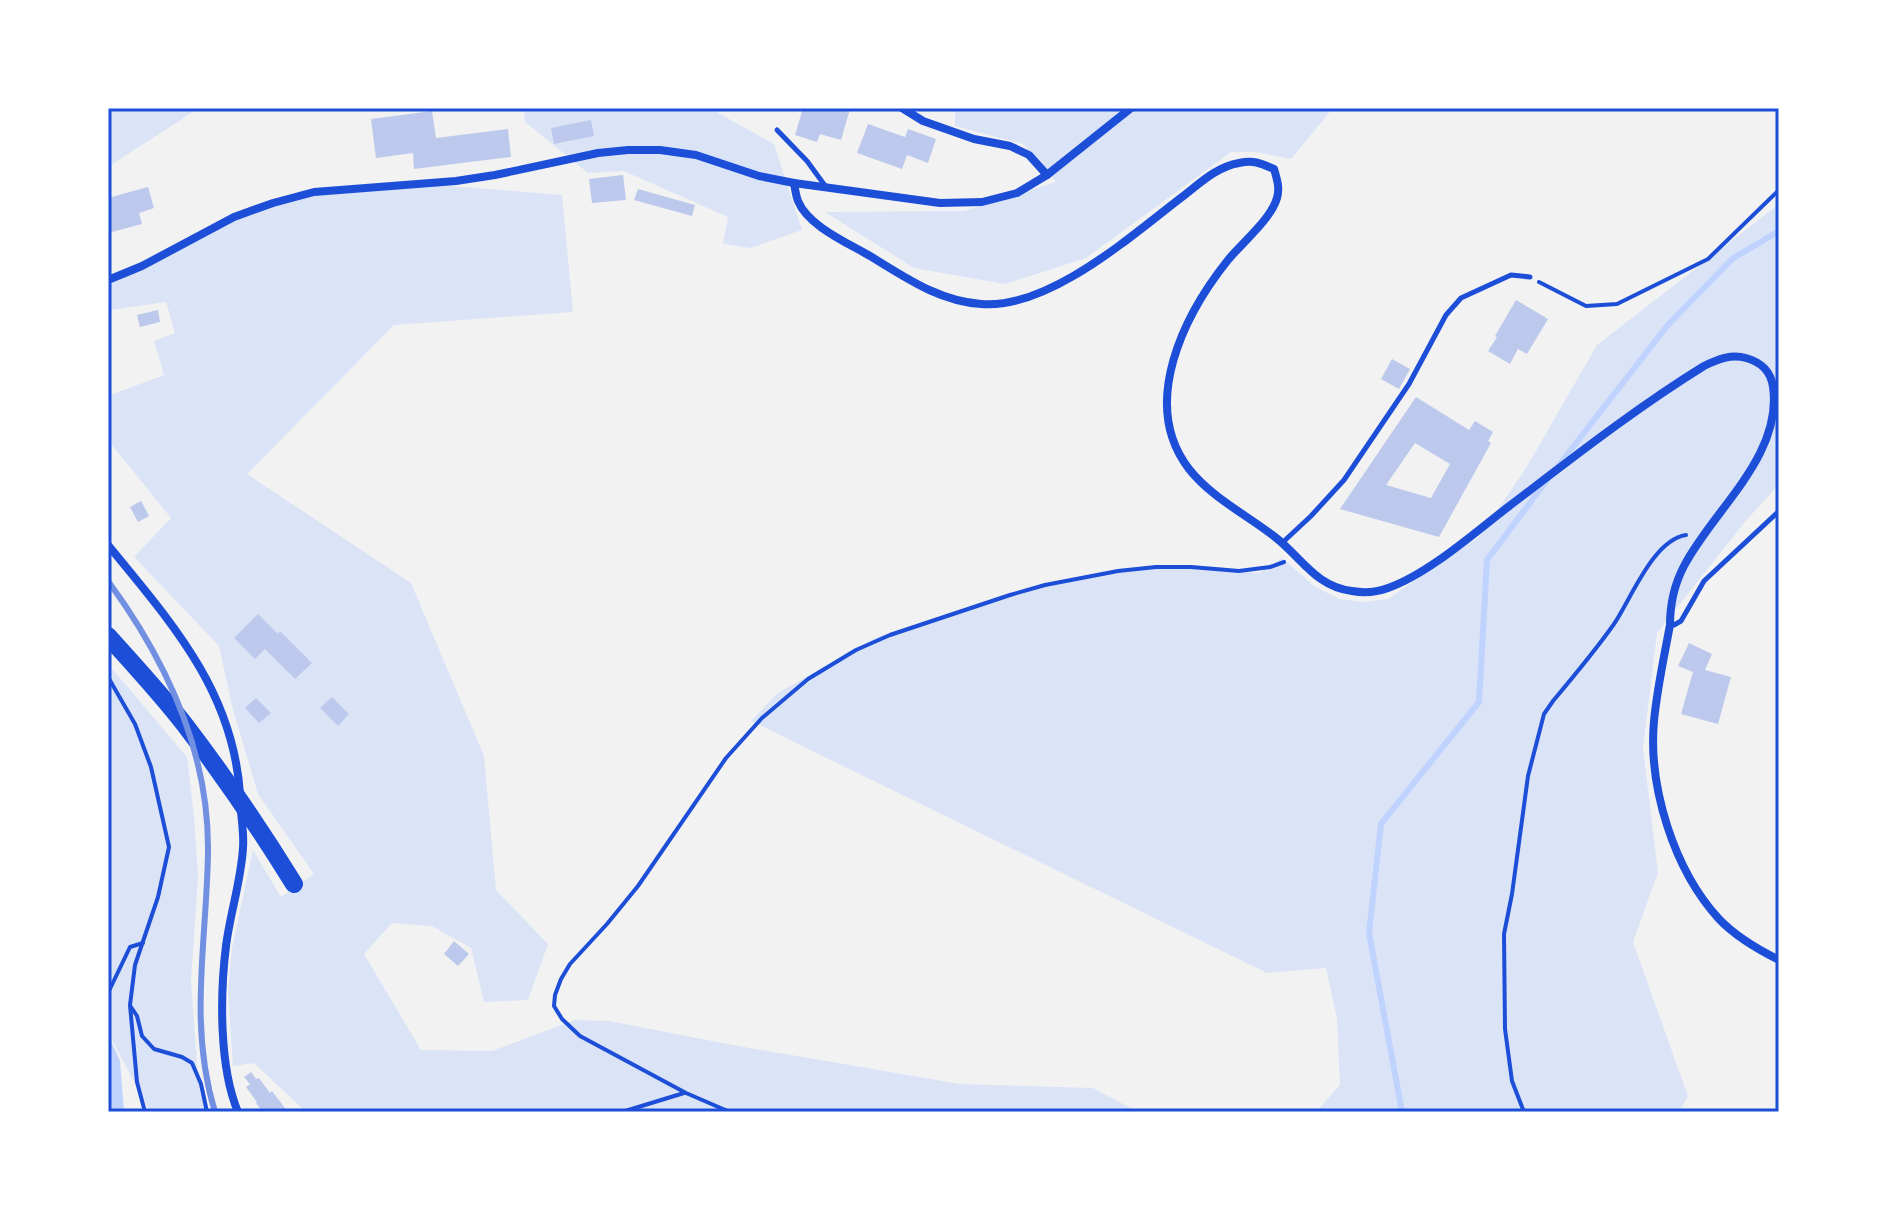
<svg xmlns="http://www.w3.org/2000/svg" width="1887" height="1220" font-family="'PT Sans Narrow',sans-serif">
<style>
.green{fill:#dbe4f7}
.water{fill:#bfd3fe}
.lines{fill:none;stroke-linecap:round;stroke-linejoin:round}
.stream{stroke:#bfd3fe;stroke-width:6}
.building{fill:#bdc9ec;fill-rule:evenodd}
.path{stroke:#1d4ed8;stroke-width:4}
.service{stroke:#1d4ed8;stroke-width:5}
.minor{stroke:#1d4ed8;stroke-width:8}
.primary{stroke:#1d4ed8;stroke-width:18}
.rail{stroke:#7290e2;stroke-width:6}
.neatline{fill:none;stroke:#1d4ed8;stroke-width:3}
</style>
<rect width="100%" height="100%" fill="#f2f2f2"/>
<g class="green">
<path d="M108,108h91l-91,59z"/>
<path d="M524,108h185l65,36 28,86 -51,18 -28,-4 5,-27 -104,-46 -36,2 -63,-51z"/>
<path d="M955,108h378l-42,51 -36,-7h-24l-145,106 -81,26 -91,-16 -89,-56 139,-1 92,-29 -33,-38 -68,-18z"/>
<path d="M415,183l147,12 11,117 -179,13 -147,149 164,109 73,173 12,134 52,54 -20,56 -44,2 -13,-54 -39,-22 -40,-3 -28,31 57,96 71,1 83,-31 34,1 129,25 222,38 133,4 45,24h-832l-52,-49 -21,3 -5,-76 4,-42 21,-98 28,47 33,-23 -56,-80 -26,-88 -13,-60 -85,-89 37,-39 -63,-78v-44l56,-21 -10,-34 21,-8 -9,-31 -56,8 -2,-3v-29l79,-37 116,-51z"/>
<path d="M1779,204v280l-35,39 -87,110 -14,115 15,125 -25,69 55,154 -9,16h-363l24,-27 -3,-66 -11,-51 -59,5 -516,-252 27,-28 99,-56 66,-22 127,-37 108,-12 81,7 23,-15 32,28 25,13 24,3 25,-3 92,-63 46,-68 71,-123z"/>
<path d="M108,664l79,93 7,59 4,61 -7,104 6,84 10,47h-57l-42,-80v-95l3,-59h-3z"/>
</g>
<path class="water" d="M108,1034l12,27 4,51h-16z"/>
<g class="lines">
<g class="stream">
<path d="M1559,465l108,-139 65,-67 47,-28"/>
<path d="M1402,1112l-33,-179 12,-109 98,-122 8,-142 60,-80"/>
</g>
</g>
<g class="building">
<path d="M803,108l47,1 -9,31 -21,-6 -3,8 -22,-7z"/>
<path d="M432,111l4,27 72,-9 3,28 -97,12 -1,-16 -37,5 -5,-39z"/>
<path d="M591,120l3,16 -40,8 -3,-16z"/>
<path d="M868,124l37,13 3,-8 28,10 -8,24 -21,-8 -5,14 -45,-16z"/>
<path d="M623,175l3,25 -34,3 -3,-24z"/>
<path d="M148,187l6,21 -15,5 3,11 -34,9v-35z"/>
<path d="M638,189l57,16 -3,11 -58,-16z"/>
<path d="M1516,300l32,19 -21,35 -9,-5 -8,15 -22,-13 9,-14 -2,-1z"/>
<path d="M158,310l2,12 -20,5 -3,-12z"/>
<path d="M1392,359l18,10 -11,20 -18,-10z"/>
<path d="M1416,397l53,33 6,-9 18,11 -5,9 3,2 -52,94 -99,-28zM1415,443l35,21 -19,34 -45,-13z"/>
<path d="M141,501l8,15 -11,6 -8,-15z"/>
<path d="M258,614l20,20 2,-3 32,32 -17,16 -30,-30 -10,10 -21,-21z"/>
<path d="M1689,643l23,11 -7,16 26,7 -13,47 -37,-10 12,-42 -15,-6z"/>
<path d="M332,697l17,17 -11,12 -18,-18z"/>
<path d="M256,698l15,15 -12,10 -14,-15z"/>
<path d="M454,941l15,13 -11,12 -14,-12z"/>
<path d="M251,1072l5,7 3,-1 11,15 2,-2 16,21h-30l3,-2 -5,-7 1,-1 -11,-15 4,-3 -6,-7z"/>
</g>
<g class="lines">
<g class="path">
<path d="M1539,282l47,24 31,-2 91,-45 71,-69"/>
<path d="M108,677l27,47 16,43 18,80 -11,50 -23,68 -5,40 7,77 8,30"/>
<path d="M108,993l22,-46 13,-4"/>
<path d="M131,1007l6,9 5,20 12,13 28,8 10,6 9,21 6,28"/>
<path d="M622,1112l62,-19"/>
<path d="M730,1112l-44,-19 -106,-57 -18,-17 -8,-13 1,-11 6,-16 9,-15 37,-40 31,-38 88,-128 36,-40 46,-39 48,-29 34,-15 120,-40 35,-10 73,-14 38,-4h35l48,4 31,-4 14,-5"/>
<path d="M1524,1112l-12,-31 -7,-52 -1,-95 8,-40 16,-118 16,-62 9,-13c21,-25 42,-50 61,-77 17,-25 39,-84 72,-89"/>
</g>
<g class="service">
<path d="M777,130l30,31 19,26"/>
<path d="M1282,543l29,-27 33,-36 65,-96 37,-69 15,-17 50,-23 19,2"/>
<path d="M1670,625h4l7,-4 23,-40 75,-70"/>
</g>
<g class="minor">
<path d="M902,108l21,13 51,18 36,7 19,9 18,20"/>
<path d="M794,183c1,6 2,13 4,18 10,25 50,42 72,55 35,21 68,45 111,48 67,6 150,-68 201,-107 17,-13 34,-30 57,-34 15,-3 21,0 35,6 3,10 6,19 3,29 -6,21 -35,45 -49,62 -44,55 -89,144 -39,209 23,29 58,46 86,68 26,20 41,50 77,54 11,2 25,1 36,-3 40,-14 86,-55 120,-81 63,-48 128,-99 196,-141 14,-7 27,-12 42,-8 15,4 25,14 27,29 10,69 -60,123 -89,179 -10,19 -14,37 -14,59 -6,32 -13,64 -16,96 -6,66 20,149 65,198 17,18 38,30 60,41"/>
<path d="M108,280l34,-14 92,-49 39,-14 41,-11 142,-11 39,-6 103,-22 30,-3h32l36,5 63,21 35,7 146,20 42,-1 35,-9 30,-18 84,-67"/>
<path d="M108,545c62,76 125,145 132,249"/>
<path d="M238,1112c-19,-45 -18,-118 -12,-166 4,-32 15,-65 17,-98 1,-12 -1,-25 -2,-37"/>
</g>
<path class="primary" d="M108,636c26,29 53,58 77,89 39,51 75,104 109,159"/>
<path class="rail" d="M108,581c58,79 101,170 100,270 -1,90 -20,172 7,261"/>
</g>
<rect width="1887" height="1220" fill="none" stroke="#ffffff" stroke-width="220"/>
<rect x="110" y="110" width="1667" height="1000" class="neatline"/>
</svg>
